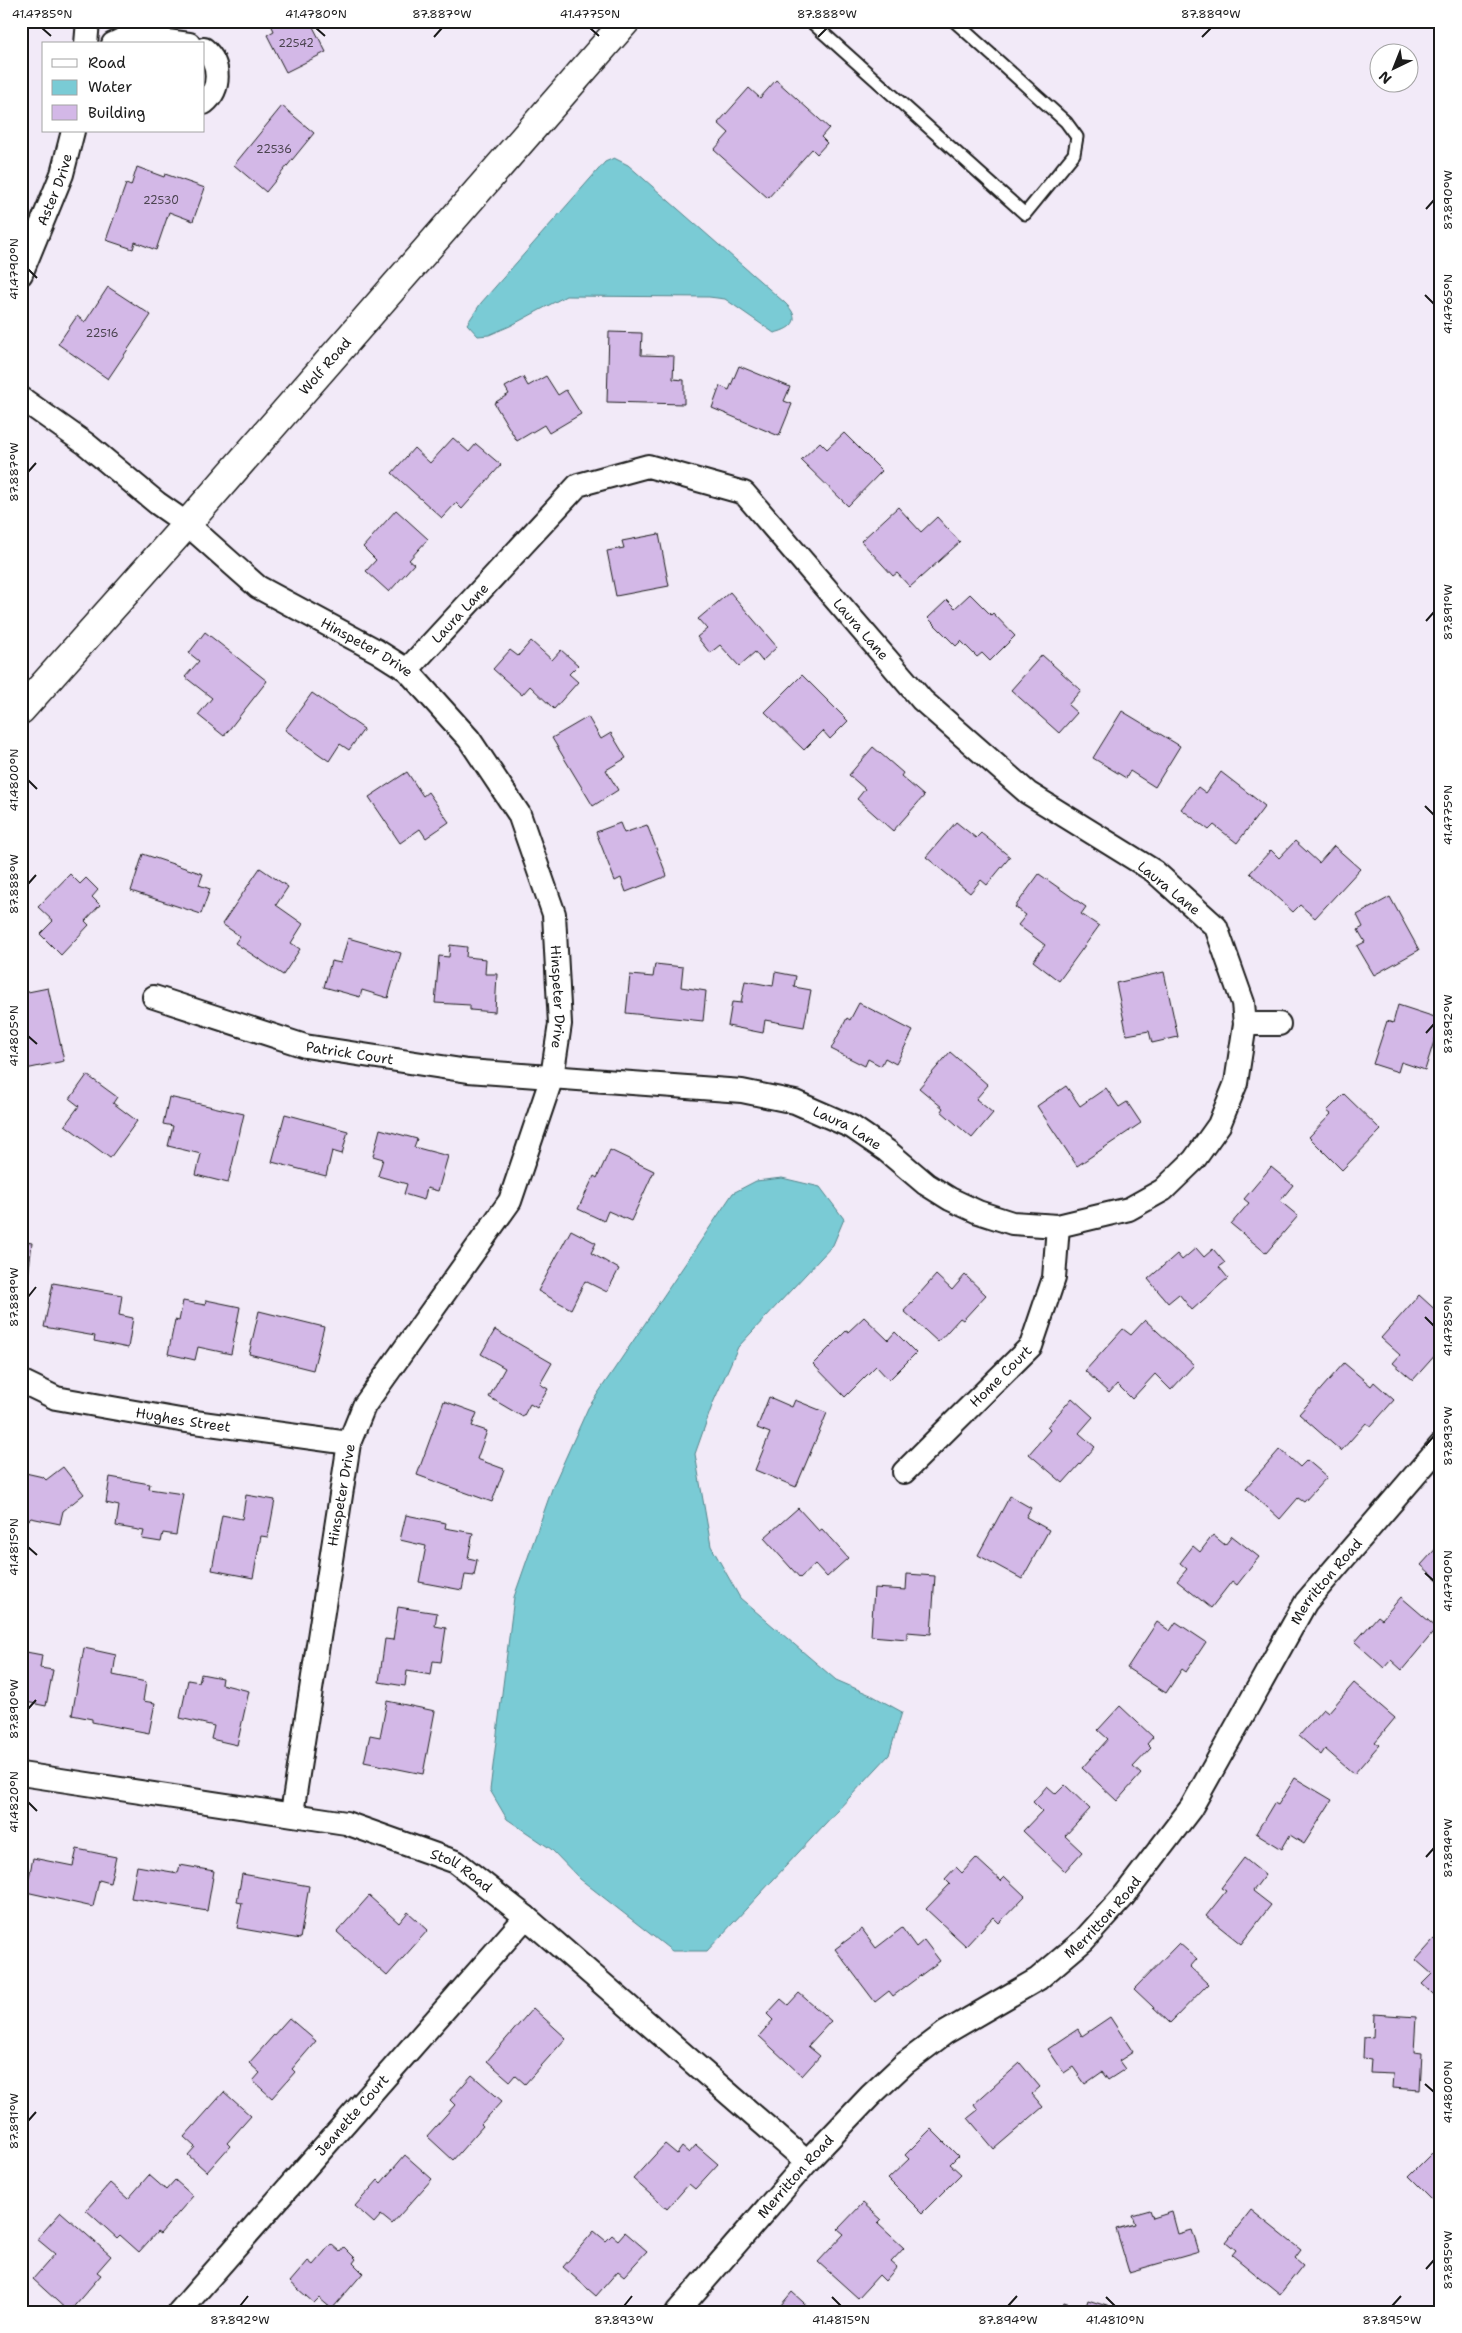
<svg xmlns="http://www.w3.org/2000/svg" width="1462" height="2333" font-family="'Shantell Sans',sans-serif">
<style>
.water{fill:#7acbd5;stroke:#54858b}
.building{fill:#d3b8e7;stroke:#1c1c1c}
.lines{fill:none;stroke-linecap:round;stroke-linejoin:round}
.service-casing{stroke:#1c1c1c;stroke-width:15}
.minor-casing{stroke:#1c1c1c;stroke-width:26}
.secondary-casing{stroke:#1c1c1c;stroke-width:31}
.service{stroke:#fff;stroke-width:11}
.minor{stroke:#fff;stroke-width:22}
.secondary{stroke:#fff;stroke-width:28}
.ticks{fill:none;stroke:#1c1c1c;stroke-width:2}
.labels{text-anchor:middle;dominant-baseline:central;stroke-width:4.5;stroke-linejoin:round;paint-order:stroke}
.number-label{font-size:11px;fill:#4a434f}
.street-label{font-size:14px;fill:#1c1c1c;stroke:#fff}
.neatline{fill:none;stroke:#1c1c1c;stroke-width:2}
.ticks-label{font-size:12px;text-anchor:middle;fill:#1c1c1c}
</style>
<rect width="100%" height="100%" fill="#f2eaf8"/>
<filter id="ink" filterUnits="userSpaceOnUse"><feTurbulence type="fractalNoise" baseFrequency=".02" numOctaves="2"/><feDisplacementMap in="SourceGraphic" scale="10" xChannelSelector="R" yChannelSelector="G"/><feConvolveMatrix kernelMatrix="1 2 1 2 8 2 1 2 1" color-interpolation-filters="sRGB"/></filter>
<g filter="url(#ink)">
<g class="water">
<path d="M614,158l14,7 157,138c16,15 10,25 -11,30l-49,-34 -16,-2 -143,-1 -56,30 -21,9 -11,1 -11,-12 14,-21 124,-141z"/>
<path d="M782,1178l38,9 24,32 -11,26 -95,102 -25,56 -18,51 16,92 29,52 96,82 37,16 29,16 -13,43 -182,196h-35l-92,-72 -29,-30 -44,-30 -17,-29 24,-193 39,-111 35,-78 145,-215 23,-12z"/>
</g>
<g class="building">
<path d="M263,21h47l16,31 -40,20 -19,-37 7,-4 -4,-9 -5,3z"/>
<path d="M776,80l53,48 -8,9 6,6 -10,11 -5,-5 -44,49 -54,-48 15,-17 -11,-10 31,-35 11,10z"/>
<path d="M282,106l32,27 -48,59 -32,-27z"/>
<path d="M137,167l27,10 1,-3 40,14 -12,33 -24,-9 -13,38 -21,-8 -2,7 -27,-9 20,-56 5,2z"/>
<path d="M108,287l43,28 -43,64 -50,-35 19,-28 8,6z"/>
<path d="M609,332l33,1 -1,22 33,1 -1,23 11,1v24l-77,-2z"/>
<path d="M739,366l51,21 -6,14 8,3 -13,32 -67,-28 8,-22 9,4z"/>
<path d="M546,376l12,19 8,-5 15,24 -32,19 -5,-8 -27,16 -23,-38 15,-9 -4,-7 18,-10 5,9z"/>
<path d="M844,433l38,38 -34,35 -47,-46 19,-18 7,7z"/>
<path d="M453,438l16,14 7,-8 25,21 -39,44 -6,-6 -14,15 -50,-45 22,-25 16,15z"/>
<path d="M898,507l23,25 16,-15 23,25 -50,45 -13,-14 -4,3 -32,-35z"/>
<path d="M396,510l32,29 -19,21 5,4 -25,28 -23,-21 10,-11 -13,-13z"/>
<path d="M659,534l10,52 -53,10 -9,-45 17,-3 -2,-7z"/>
<path d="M730,592l47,55 -15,14 -7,-9 -16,14 -19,-21 -10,8 -13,-16 10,-8 -9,-10z"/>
<path d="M970,594l21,21 2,-2 22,23 -25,25 -8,-8 -5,4 -16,-16 -5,5 -28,-28 19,-18 8,8z"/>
<path d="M205,632l62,49 -43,55 -26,-21 14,-17 -27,-21 14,-16 -10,-8z"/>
<path d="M531,641l21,19 9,-10 17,15 -9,9 9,8 -24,27 -24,-23 -8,9 -29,-26 17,-19 8,6z"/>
<path d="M1042,655l39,35 -13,15 9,8 -18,20 -48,-43z"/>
<path d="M802,675l46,46 -18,18 -7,-8 -19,19 -39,-38z"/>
<path d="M312,693l52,36 -15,21 -9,-6 -11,17 -44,-31z"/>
<path d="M1122,711l58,35 -25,41 -25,-16 -4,7 -33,-20z"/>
<path d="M588,717l13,22 10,-6 15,25 -20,12 12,20 -25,16 -41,-68z"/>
<path d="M873,747l30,26 -2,3 23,20 -31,35 -36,-32 8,-10 -16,-14z"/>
<path d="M407,772l16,24 5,-4 21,30 -23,16 -6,-9 -20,14 -31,-46z"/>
<path d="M1221,772l44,34 -28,37 -23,-18 -5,5 -28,-21 17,-22 8,6z"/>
<path d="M956,822l20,16 5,-5 29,24 -23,28 -6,-5 -11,13 -44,-36z"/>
<path d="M620,823l4,10 23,-8 20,51 -41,16 -5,-14 -6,3 -19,-49z"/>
<path d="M1295,841l24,22 15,-17 26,23 -45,49 -15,-13 -7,7 -43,-39 21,-23 8,8z"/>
<path d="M143,854l60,20 -4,11 11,4 -9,25 -70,-23z"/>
<path d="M260,868l28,19 -12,18 27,19 -12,19 9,6 -17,26 -48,-32 5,-7 -18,-12z"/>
<path d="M70,874l10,10 6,-6 12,12 -6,7 8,8 -15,16 4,4 -28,30 -21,-21 13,-13 -15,-14z"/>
<path d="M1039,874l47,33 -5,7 18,12 -40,55 -26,-20 12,-16 -27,-20 8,-10 -11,-8z"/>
<path d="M1390,897l29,53 -45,25 -17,-29 8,-4 -7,-12 5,-3 -6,-12z"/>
<path d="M348,938l53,15 -13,45 -26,-8 -2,7 -36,-10 7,-26 10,2z"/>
<path d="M450,945l17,2 -1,10 20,2 -1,15h12l-2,38 -25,-2v-5l-35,-2 4,-47 10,1z"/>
<path d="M655,964l28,3 -2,20 25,4 -3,30 -77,-8 4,-38 23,2z"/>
<path d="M775,972l21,4 -2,11 17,3 -7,37 -39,-7 -2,13 -35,-7 4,-24 9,1 4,-22 28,5z"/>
<path d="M1164,972l14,65 -26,6 -3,-12 -22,4 -11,-52z"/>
<path d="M48,988l16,73 -43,9v-70l3,-1 -1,-6z"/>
<path d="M859,1003l54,28 -17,33 -11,-6 -4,8 -13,-7 -3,7 -34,-17 16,-31 3,2z"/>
<path d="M1398,1005l43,14 -16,51 -24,-8 -3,10 -25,-8 14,-43 6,2z"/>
<path d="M950,1052l38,33 -12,14 17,14 -21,25 -31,-27 2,-3 -24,-20z"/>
<path d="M87,1075l30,22 -4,6 24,18 -27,37 -45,-33 14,-19 -9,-7z"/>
<path d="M1066,1086l14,20 26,-18 13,19 8,-5 14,21 -64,43 -40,-60z"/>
<path d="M1344,1094l37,36 -39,40 -33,-33 22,-23 -4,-3z"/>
<path d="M169,1097l75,17 -16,69 -32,-8 5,-21 -33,-8 5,-20 -10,-2z"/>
<path d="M285,1114l63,17 -6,23 -10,-3 -6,25 -54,-14z"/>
<path d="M380,1129l37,10 -3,8 34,9 -10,35 -11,-3 -3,12 -20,-6 3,-10 -29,-8 5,-17 -10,-3z"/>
<path d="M610,1150l44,21 -23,50 -23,-10 -4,10 -26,-12 16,-33 3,2z"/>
<path d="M1271,1167l22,18 -13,16 18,15 -32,37 -35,-29 18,-21 -5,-4z"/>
<path d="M571,1230l25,13 -5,10 28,16 -12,23 -22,-11 -14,28 -33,-18z"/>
<path d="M21,1241l11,2 -7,60 -4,-1z"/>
<path d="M1196,1248l8,9 9,-8 12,14 -6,4 9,11 -36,32 -13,-16 -11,9 -20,-24 29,-25 5,6z"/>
<path d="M936,1275l16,15 13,-15 21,20 -23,25 -3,-2 -22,24 -34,-31z"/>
<path d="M53,1283l69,12 -3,20 14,3 -5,30 -34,-7 1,-5 -51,-9z"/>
<path d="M1419,1295l22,20v15l-2,2 2,2v8l-6,7 3,3 -25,28 -20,-17 7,-8 -19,-17z"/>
<path d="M206,1300l34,7 -9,47 -33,-7 -3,13 -27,-6 7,-34 4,1 4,-20 22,4z"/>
<path d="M259,1311l65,16 -11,43 -64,-16z"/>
<path d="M864,1317l24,23 7,-8 21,21 -27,27 -13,-14 -31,31 -32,-33 33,-33 2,1z"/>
<path d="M1145,1320l49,45 -23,25 -16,-16 -23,25 -15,-15 -8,9 -24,-22 38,-42 8,6z"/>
<path d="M495,1330l57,33 -12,21 8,5 -11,19 -7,-4 -7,13 -34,-20 16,-29 -24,-14z"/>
<path d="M1344,1363l27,23 3,-4 20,18 -23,26 -5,-3 -25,28 -42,-37z"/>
<path d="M769,1397l23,10 3,-7 32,13 -31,74 -41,-17 15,-37 -13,-5z"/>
<path d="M1072,1398l21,19 -14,16 16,14 -32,36 -34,-29 21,-24 -3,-3z"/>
<path d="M444,1401l33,12 -5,13 15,5 -10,28 27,10 -12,33 -75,-27z"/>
<path d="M1280,1449l20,18 7,-7 20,17 -23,25 -6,-4 -18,21 -34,-31z"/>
<path d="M63,1467l21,27 -21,17 -3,13 -29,-6 -9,8 -1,-54 22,5 3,3z"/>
<path d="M110,1477l40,7 -1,5 34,5 -7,41 -13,-2 -2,9 -19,-3 2,-8 -28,-5 3,-20 -13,-3z"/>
<path d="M246,1495l29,5 -7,37 -7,-1 -8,42 -41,-8 10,-55 20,4z"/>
<path d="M1010,1496l21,12 -5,9 23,13 -27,49 -44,-24z"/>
<path d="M798,1508l21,23 3,-2 26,29 -21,19 -12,-13 -15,14 -36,-40z"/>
<path d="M406,1515l40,8 -1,5 28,5 -5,25 9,2 -3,16 -9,-1 -3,15 -43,-8 7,-36 -26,-6z"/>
<path d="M1213,1535l12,10 7,-9 27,21 -22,28 -5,-4 -21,27 -34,-27 10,-12 -7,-6 13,-17 7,6z"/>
<path d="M1441,1543v40l-20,-18z"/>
<path d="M907,1574l28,2 -4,58 -24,-2v7l-36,-3 3,-48 32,2z"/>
<path d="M1401,1597l36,31 -35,42 -11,-10 -7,8 -29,-26 23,-26 4,3z"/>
<path d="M398,1607l39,6 -2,13 11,2 -5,34 -8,-1 -2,14 -24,-4 -2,15 -26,-4 6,-43 8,1z"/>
<path d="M1157,1622l13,9 6,-9 30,20 -20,30 -4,-3 -16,24 -39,-25z"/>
<path d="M84,1648l32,7 -3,20 33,7 -3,19 12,2 -6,30 -57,-11v-3l-20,-4z"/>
<path d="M21,1651l21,4 -2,13 13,2 -7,36 -25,-5z"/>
<path d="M201,1674l21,4 -1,6 28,7 -12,54 -26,-6 3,-13 -34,-8 8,-38 11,2z"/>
<path d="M1354,1683l41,35 -20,24 4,3 -25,29 -29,-25 -4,6 -22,-19 24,-27 5,4z"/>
<path d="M387,1701l48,10 -12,63 -59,-12 6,-27 10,2z"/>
<path d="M1120,1706l33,31 -6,7 4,4 -18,19 8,7 -24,27 -35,-33 26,-29 -10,-9z"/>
<path d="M1295,1778l37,22 -28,44 -14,-9 -8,14 -26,-16 18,-30 4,2z"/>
<path d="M1065,1785l25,24 -25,27 17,16 -17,19 -42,-40 19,-20 -9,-9 14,-16 9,8z"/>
<path d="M77,1849l39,8 -6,26 -11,-3 -6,27 -67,-15 7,-34 40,8z"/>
<path d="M976,1858l25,23 4,-4 20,19 -26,27 -6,-6 -27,29 -40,-37 24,-25 -5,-5 11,-12 6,6z"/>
<path d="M1244,1858l21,17 -12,16 18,14 -30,39 -35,-28 20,-25 -5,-3z"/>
<path d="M180,1865l34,6 -7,40 -76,-13 6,-32 41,7z"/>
<path d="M242,1874l67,12 -9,53 -63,-11 5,-25 -5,-1z"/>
<path d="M369,1896l30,27 9,-11 20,18 -41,46 -50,-44z"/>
<path d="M902,1928l14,19 8,-7 16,21 -47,35 -4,-5 -14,11 -40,-53 27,-20 14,19z"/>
<path d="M1441,1932v69l-19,-17 10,-10 -16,-14z"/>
<path d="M1179,1943l18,16 -7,8 18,17 -38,39 -36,-34z"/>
<path d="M799,1993l32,28 -23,25 12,10 -18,20 -43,-40 14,-16 -6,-6 14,-15 7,6z"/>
<path d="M533,2008l33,30 -41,46 -10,-9 -5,6 -23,-20z"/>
<path d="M1374,2014l42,3 -2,35 8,1 -2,37 -28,-2 1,-14 -23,-1 1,-14 -8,-1 1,-21 9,1z"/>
<path d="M1110,2017l23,35 -14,9 6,8 -17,11 -6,-8 -17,12 -12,-17 -9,6 -16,-24 30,-20 4,7z"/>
<path d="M289,2018l27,23 -24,28 3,3 -23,26 -19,-17 7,-8 -11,-10z"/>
<path d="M1020,2063l20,24 -8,7 11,13 -49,42 -26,-31 10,-8 -4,-6z"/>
<path d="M472,2075l30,26 -21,23 2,2 -30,34 -26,-24 28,-31 -5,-5z"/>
<path d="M224,2092l27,24 -24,27 3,3 -23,26 -19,-17 7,-8 -11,-10z"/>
<path d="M931,2129l27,27 -8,8 11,10 -39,39 -34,-34 21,-20 -4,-4z"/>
<path d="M665,2144l12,10 5,-7 7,6 7,-8 22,19 -23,25 -6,-5 -22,25 -34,-30z"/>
<path d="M1441,2144v64l-32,-32z"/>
<path d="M405,2155l27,24 -40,45 -11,-9 -7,8 -19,-17 23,-26 3,3z"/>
<path d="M149,2175l17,15 9,-10 18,16 -33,38 -3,-2 -18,20 -19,-17 -3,3 -31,-28 24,-27 18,16z"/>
<path d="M863,2203l19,17 -4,4 26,24 -13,14 6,5 -12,14 -6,-6 -21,23 -40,-36 26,-28 -6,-5z"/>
<path d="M1150,2210l3,8 19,-6 6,22 14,-4 7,22 -70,20 -13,-43 19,-5 -3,-9z"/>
<path d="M1251,2210l50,40 -6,8 8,7 -23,29 -48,-39 4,-5 -10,-8z"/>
<path d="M61,2212l50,44 -14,16 4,3 -32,37 -36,-33 22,-25 -18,-15z"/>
<path d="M594,2231l12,10 6,-6 6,5 7,-8 22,19 -23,25 -6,-5 -22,25 -33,-29z"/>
<path d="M331,2244l9,8 4,-5 12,12 -3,4 10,10 -31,36 -13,-11 -5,5 -24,-21 18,-21 5,4z"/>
<path d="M792,2292l22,20h-39z"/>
<path d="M1088,2300l28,9 -1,3h-54l3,-10 21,7z"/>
<path d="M269,2306l6,6h-12z"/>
</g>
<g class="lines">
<defs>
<path id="service" d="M810,21l215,193 49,-60 3,-17 -11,-15 -112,-101"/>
<g id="minor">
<path d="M86,44l2,-23"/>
<path d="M113,44l17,-8 59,8"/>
<path d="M204,49c17,15 17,40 0,54"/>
<path id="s1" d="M21,274l41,-100 11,-43"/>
<path id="s2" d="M21,398l65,46 71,59 30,21 71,63 119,64 30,19 62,69 50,75 35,100 6,110 -8,53 -42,124 -146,205 -15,37 -57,370"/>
<path id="s3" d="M154,997l151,49 163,25 274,20 53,11 57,25 35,24 39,33 24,15 28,13 34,11 46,3 71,-17 34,-19 31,-30 25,-35 17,-42 9,-59 -2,-21 -27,-76 -62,-56 -126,-78 -106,-93 -178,-207 -96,-27 -70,19 -171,185"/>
<path d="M1245,1024h34"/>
<path id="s4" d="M21,1381l35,17 124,22 169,23"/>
<path id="s5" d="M904,1472l127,-126 23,-68 4,-52"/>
<path id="s6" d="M21,1774l325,49 110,39 70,55 281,245"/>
<path id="s7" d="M179,2312l347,-395"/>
<path id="s8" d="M677,2312l130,-150 63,-66 34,-32 41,-31 93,-54 46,-39 39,-43 68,-89 115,-206 135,-157"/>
</g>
<g id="secondary">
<path id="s9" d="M21,710l166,-186 439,-503"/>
</g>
</defs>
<use href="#service" class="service-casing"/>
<use href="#minor" class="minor-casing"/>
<use href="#secondary" class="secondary-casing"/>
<use href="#service" class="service"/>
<use href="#minor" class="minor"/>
<use href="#secondary" class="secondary"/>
</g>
</g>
<path class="ticks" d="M42,28l9,8M316,28l9,8M590,28l9,8M434,37l8,-9M818,37l9,-9M1202,37l9,-9M1426,209l8,-9M28,269l9,9M1425,295l9,9M28,472l8,-9M1426,621l8,-9M28,780l9,9M1425,806l9,9M28,884l8,-9M1426,1033l8,-9M28,1036l9,8M28,1297l8,-10M1425,1317l9,9M1426,1445l8,-9M28,1547l9,8M1425,1573l9,8M28,1709l8,-9M28,1802l9,9M1426,1857l8,-9M1425,2084l9,8M28,2121l8,-9M1426,2269l8,-9M832,2297l9,9M1106,2297l9,9M240,2306l8,-10M624,2306l8,-10M1008,2306l9,-10M1392,2306l9,-10"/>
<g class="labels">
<g class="number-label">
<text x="296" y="43">22542</text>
<text x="274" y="149">22536</text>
<text x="161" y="200">22530</text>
<text x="102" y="333">22516</text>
</g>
<g class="street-label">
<text stroke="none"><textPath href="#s1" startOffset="91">Aster Drive</textPath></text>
<text stroke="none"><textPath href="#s9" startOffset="459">Wolf Road</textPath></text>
<text transform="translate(460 613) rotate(-47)">Laura Lane</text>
<text transform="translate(861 629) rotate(49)">Laura Lane</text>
<text stroke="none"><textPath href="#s2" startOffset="428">Hinspeter Drive</textPath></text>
<text transform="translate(1169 888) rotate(39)">Laura Lane</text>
<text stroke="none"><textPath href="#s2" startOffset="846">Hinspeter Drive</textPath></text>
<text stroke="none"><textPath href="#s3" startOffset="204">Patrick Court</textPath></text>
<text stroke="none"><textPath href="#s3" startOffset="711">Laura Lane</textPath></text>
<text stroke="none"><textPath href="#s5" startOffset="136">Home Court</textPath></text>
<text stroke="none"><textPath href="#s4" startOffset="168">Hughes Street</textPath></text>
<text transform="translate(341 1495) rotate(-80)">Hinspeter Drive</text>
<text stroke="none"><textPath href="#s8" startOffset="990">Merritton Road</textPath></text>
<text stroke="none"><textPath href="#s6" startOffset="454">Stoll Road</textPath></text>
<text stroke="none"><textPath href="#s8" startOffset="585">Merritton Road</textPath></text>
<text stroke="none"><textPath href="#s7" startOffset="262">Jeanette Court</textPath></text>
<text stroke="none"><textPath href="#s8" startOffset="180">Merritton Road</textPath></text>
</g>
</g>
<rect width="1462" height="2333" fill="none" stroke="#fff" stroke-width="55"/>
<rect x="42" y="42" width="162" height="90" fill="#ffffff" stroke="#a4a4a4"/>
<rect x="52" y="59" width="25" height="8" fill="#ffffff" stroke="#a4a4a4"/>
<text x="88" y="68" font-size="15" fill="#1c1c1c">Road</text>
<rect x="52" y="80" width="25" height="15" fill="#7acbd5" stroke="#a4a4a4"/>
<text x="88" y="92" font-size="15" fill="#1c1c1c">Water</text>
<rect x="52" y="105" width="25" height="15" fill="#d3b8e7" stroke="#a4a4a4"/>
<text x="88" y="118" font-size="15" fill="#1c1c1c">Building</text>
<g transform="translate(1394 68) rotate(223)"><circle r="24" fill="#ffffff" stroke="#a4a4a4"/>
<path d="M0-4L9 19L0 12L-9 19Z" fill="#1c1c1c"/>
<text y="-8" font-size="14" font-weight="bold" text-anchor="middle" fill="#1c1c1c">N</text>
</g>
<rect x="28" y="28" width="1406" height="2278" class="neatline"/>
<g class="ticks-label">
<text x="42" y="18">41.4785°N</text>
<text x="316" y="18">41.4780°N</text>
<text x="442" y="18">87.887°W</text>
<text x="590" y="18">41.4775°N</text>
<text x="827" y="18">87.888°W</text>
<text x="1211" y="18">87.889°W</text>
<text transform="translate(1448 200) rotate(-90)" y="4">87.890°W</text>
<text transform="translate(14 269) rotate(-90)" y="4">41.4790°N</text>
<text transform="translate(1448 304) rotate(-90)" y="4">41.4765°N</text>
<text transform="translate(14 472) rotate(-90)" y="4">87.887°W</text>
<text transform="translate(1448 612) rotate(-90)" y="4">87.891°W</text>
<text transform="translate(14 780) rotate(-90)" y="4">41.4800°N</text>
<text transform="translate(1448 815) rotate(-90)" y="4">41.4775°N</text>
<text transform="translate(14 884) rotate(-90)" y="4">87.888°W</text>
<text transform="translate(1448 1024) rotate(-90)" y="4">87.892°W</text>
<text transform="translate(14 1036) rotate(-90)" y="4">41.4805°N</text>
<text transform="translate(14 1297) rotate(-90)" y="4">87.889°W</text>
<text transform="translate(1448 1326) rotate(-90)" y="4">41.4785°N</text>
<text transform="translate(1448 1436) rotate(-90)" y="4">87.893°W</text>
<text transform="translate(14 1547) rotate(-90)" y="4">41.4815°N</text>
<text transform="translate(1448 1581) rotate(-90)" y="4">41.4790°N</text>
<text transform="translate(14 1709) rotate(-90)" y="4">87.890°W</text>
<text transform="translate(14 1802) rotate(-90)" y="4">41.4820°N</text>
<text transform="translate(1448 1848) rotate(-90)" y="4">87.894°W</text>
<text transform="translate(1448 2092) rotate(-90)" y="4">41.4800°N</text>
<text transform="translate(14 2121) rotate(-90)" y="4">87.891°W</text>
<text transform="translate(1448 2260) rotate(-90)" y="4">87.895°W</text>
<text x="240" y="2324">87.892°W</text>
<text x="624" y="2324">87.893°W</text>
<text x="841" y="2324">41.4815°N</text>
<text x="1008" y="2324">87.894°W</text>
<text x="1115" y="2324">41.4810°N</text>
<text x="1392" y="2324">87.895°W</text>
</g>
</svg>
